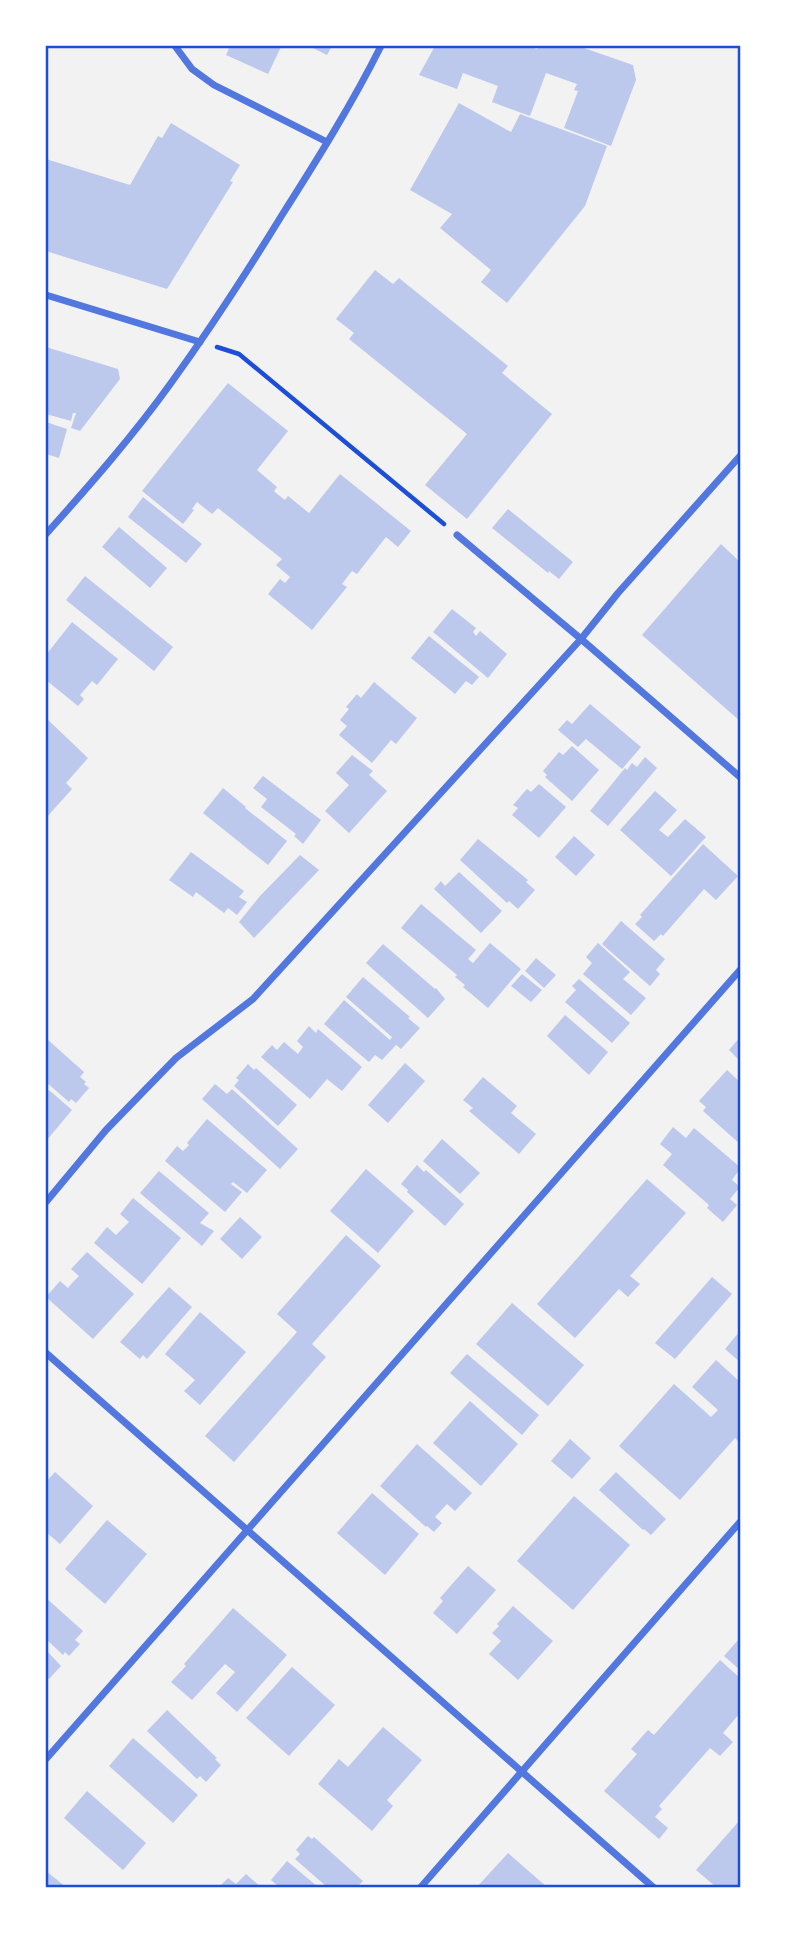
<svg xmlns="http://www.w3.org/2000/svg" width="786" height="1933" font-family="'Source Serif 4',serif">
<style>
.building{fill:#bdc9ec}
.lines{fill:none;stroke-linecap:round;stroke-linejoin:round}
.path{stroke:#1d4ed8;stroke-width:4.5}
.minor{stroke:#5277de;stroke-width:7}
.neatline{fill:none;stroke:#1d4ed8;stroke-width:2.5}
</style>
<rect width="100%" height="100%" fill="#f2f2f2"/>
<g class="building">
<path d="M230,46h49l2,1 -13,27 -42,-19z"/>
<path d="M309,46h23l-5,9z"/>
<path d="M435,46h94l8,3 2,-3h39l55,19 3,15 -25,66 -47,-18 14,-37 -4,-1 3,-6 -31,-11 -16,43 -38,-14 6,-16 -35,-13 -6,16 -38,-14z"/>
<path d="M459,103l52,29 9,-18 87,32 -22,60 -78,97 -26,-21 10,-12 -51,-42 12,-14 -42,-24z"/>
<path d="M171,123l69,42 -10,16 3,1 -66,107 -121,-38v-92l84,26 28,-49 4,2z"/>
<path d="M375,270l18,14 6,-6 109,88 -6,7 50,41 -85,105 -42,-34 42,-51 -118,-95 5,-6 -18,-14z"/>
<path d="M46,347l72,22 2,10 -40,52 -9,-3 5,-15h-3l-2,8 -25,-7z"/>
<path d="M228,383l60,48 -31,39 20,17 -3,4 2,2 9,7 3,-4 21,17 31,-39 71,57 -13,16 -12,-10 -29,37 -5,-3 -10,13 5,3 -35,43 -44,-36 12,-15 5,4 5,-6 -14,-12 6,-6 -64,-51 -6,6 -15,-12 -5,7 2,1 -11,14 -41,-33z"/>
<path d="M46,422l21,7 -8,29 -13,-4z"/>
<path d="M143,497l59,47 -16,19 -58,-46z"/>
<path d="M508,509l65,53 -14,17 -10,-8 -1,2 -56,-45z"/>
<path d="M119,527l48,41 -17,20 -48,-41z"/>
<path d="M721,544l19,18v159l-98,-86z"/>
<path d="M85,576l88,71 -19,24 -88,-71z"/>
<path d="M452,609l24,19 -3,4 3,4 4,-5 27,23 -19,24 -55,-46z"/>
<path d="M72,622l46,37 -21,26 -5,-4 -12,14 4,4 -6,7 -32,-26v-25z"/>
<path d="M429,636l50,41 -7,8 -6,-4 -11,13 -44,-36z"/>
<path d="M374,682l43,36 -21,26 -5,-4 -19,23 -33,-28 8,-9 -7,-6 9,-11 -3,-2 11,-13 4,4z"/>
<path d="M590,704l51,43 -19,22 -36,-30 -8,8 -20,-17 9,-10 5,4z"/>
<path d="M46,718l42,40 -22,25 6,6 -26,29z"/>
<path d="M572,746l27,24 -27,31 -27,-24 2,-2 -4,-4 16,-19 4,3z"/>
<path d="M352,755l21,16 -4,4 18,16 -38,42 -24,-22 24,-26 -13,-12z"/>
<path d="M645,757l12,11 -49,58 -18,-15 35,-43 2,2 5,-7 5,4z"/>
<path d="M263,776l58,44 -18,24 -9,-8 2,-2 -35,-27 6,-8 -14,-11z"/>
<path d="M539,784l27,23 -27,31 -27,-23 6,-7 -5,-3 14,-16 4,3z"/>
<path d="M223,788l23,19 -1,1 42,33 -19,24 -65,-52z"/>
<path d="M655,791l22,19 -18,20 9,7 17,-18 21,18 -35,39 -51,-46z"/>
<path d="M574,836l21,19 -19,21 -21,-19z"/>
<path d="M478,839l50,41 -2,2 9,8 -17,19 -9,-8 -2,2 -47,-43z"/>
<path d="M703,844l35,32 -22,24 -12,-11 -41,47 -2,-2 -7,7 -19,-17 7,-7 -2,-2z"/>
<path d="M191,852l53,39 -5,6 8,5 -10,13 -9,-7 -4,5 -28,-21 -3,5 -24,-17z"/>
<path d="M300,855l19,15 -65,68 -15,-16 21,-26z"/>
<path d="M459,872l43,39 -21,22 -47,-44 7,-8 4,5z"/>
<path d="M421,904l55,46 -8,9 5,4 17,-20 31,26 -33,39 -25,-21 2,-2 -10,-8 2,-2 -56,-47z"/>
<path d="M621,921l44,38 -9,11 4,4 -10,12 -48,-42z"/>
<path d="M598,943l32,29 -7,7 23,19 -15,17 -48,-41 9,-11 -6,-6z"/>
<path d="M383,944l52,45 1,-1 9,11 -17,19 -62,-55z"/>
<path d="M536,958l20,17 -12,13 -19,-17z"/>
<path d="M522,974l20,16 -11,12 -20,-16z"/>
<path d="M363,977l47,40 -2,1 12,10 -19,21 -5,-4 -14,15 -7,-5 -6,7 -45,-38 20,-24 46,40 2,-3 -46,-40z"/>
<path d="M579,979l51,44 -18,20 -47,-41 11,-12 -4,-4z"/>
<path d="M565,1015l43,37 -19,23 -42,-39z"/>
<path d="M309,1026l7,7 2,-4 44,38 -20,24 -15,-12 -17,20 -49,-42 11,-12 5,5 7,-8 14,12 5,-7 -6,-6z"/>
<path d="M740,1037v24l-11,-11z"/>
<path d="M48,1040l36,32 -4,5 6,5 -2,2 5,4 -13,15 -5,-4 -2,3 -23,-20v-40z"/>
<path d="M405,1063l20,18 -37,42 -20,-18z"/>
<path d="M248,1064l6,6 2,-2 41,37 -19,21 -44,-40 5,-6 -3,-2z"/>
<path d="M727,1070l13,12v62l-37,-33 3,-4 -7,-6z"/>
<path d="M483,1077l34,29 -6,7 25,21 -17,20 -50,-43 4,-3 -10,-8z"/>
<path d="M215,1084l12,10 5,-5 66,60 -18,20 -78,-70z"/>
<path d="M49,1090l23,20 -26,31v-46z"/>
<path d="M207,1119l60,51 -20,23 -14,-11 -2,2 11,8 -17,20 -60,-51 12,-15 6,5 6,-6 -2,-2z"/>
<path d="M673,1127l13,11 8,-10 46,39v2l-8,11 8,7 -10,12 7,6 -14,17 -16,-14 2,-3 -46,-40 9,-11 -12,-10z"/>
<path d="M442,1139l38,34 -20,21 -37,-33z"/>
<path d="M417,1165l7,7 2,-2 38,34 -19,22 -38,-34 1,-2 -7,-6z"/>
<path d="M366,1169l48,42 -36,42 -48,-42z"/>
<path d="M159,1171l50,42 -9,10 14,8 -12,15 -62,-53z"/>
<path d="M647,1179l39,34 -56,63 10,8 -12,13 -9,-8 -44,49 -38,-34z"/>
<path d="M133,1198l48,40 -39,46 -48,-41 13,-16 9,8 13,-13 -9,-8z"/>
<path d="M240,1217l22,20 -20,22 -22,-20z"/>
<path d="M346,1235l35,31 -69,78 14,13 -92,105 -29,-26 92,-104 -20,-18z"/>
<path d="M87,1252l47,42 -41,45 -47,-42 14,-16 8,7 5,-6 6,-6 -8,-7z"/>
<path d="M712,1277l20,17 -57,65 -20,-16z"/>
<path d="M169,1287l23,20 -45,52 -4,-4 -3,4 -20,-17z"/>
<path d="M512,1303l72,62 -36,41 -72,-62z"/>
<path d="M200,1312l46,40 -46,53 -16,-14 11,-11 -30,-26z"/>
<path d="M740,1331v31l-15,-13z"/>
<path d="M467,1354l72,61 -17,20 -72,-62z"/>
<path d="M716,1360l24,22v61l-5,-5 -55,62 -61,-54 55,-62 37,33 7,-7 -26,-23z"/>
<path d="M470,1401l48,43 -37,42 -48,-43z"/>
<path d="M570,1439l21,19 -19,21 -21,-18z"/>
<path d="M417,1444l55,49 -17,18 -8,-7 -12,13 7,6 -8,9 -7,-6 -1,1 -46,-41z"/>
<path d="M55,1472l38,34 -33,38 -14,-12v-50z"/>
<path d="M616,1472l50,47 -15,16 -7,-6 -1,1 -44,-40z"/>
<path d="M372,1493l47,41 -34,41 -48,-42z"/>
<path d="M574,1496l56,49 -57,65 -56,-49z"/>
<path d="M107,1520l40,34 -42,50 -40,-35z"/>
<path d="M468,1566l28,24 -39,44 -24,-21 10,-12 -3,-3z"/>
<path d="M46,1598l37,33 -8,9 5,4 -11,12 -4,-4 -2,3 -17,-16z"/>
<path d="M513,1606l40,35 -35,39 -29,-26 12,-13 -9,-8 7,-7 -2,-2z"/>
<path d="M233,1608l54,47 -50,57 -21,-19 19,-21 -10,-8 -33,36 -21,-18 15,-16 -2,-2z"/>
<path d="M739,1639l1,1v30l-16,-14z"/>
<path d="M46,1650l15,16 -12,13 -3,-3z"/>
<path d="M720,1660l20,18v35l-17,20 10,9 -13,14 -10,-8 -51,58 3,3 -7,8 13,11 -9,11 -55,-48 33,-37 -6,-5 17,-19 6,5z"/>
<path d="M292,1667l43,38 -46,51 -43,-38z"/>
<path d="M167,1710l50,48 -2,1 6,6 -15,17 -6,-6 -3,3 -50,-48z"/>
<path d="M383,1727l39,33 -35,40 6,6 -21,25 -54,-47 21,-25 9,8z"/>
<path d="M133,1738l65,57 -25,28 -64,-57z"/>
<path d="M87,1791l59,52 -23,27 -59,-52z"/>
<path d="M740,1820v67h-24l-20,-17z"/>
<path d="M308,1836l4,3 2,-2 49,44 -6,6h-30l-32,-28 5,-5 -4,-4z"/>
<path d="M508,1853l24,21 15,13h-70z"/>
<path d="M287,1861l31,26h-39l-8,-7z"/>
<path d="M46,1871l20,16h-20z"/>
<path d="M246,1874l15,13h-42l9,-9 8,6z"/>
</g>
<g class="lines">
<path class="path" d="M217,347l22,7 205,170"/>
<g class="minor">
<path d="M175,46l17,23 22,16 113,57"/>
<path d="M46,295l154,47"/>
<path d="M46,534c43,-48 87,-98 125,-151 39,-54 76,-111 111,-168 35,-55 70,-111 99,-169"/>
<path d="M457,535l124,104 159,138"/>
<path d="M46,1202l60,-72 70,-72 77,-59 328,-360 37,-46 122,-137"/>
<path d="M46,1353l608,535"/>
<path d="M46,1759l694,-789"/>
<path d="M420,1888l320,-366"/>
</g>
</g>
<rect width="786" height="1933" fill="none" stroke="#ffffff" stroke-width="94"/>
<rect x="47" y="47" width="692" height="1839" class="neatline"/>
</svg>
